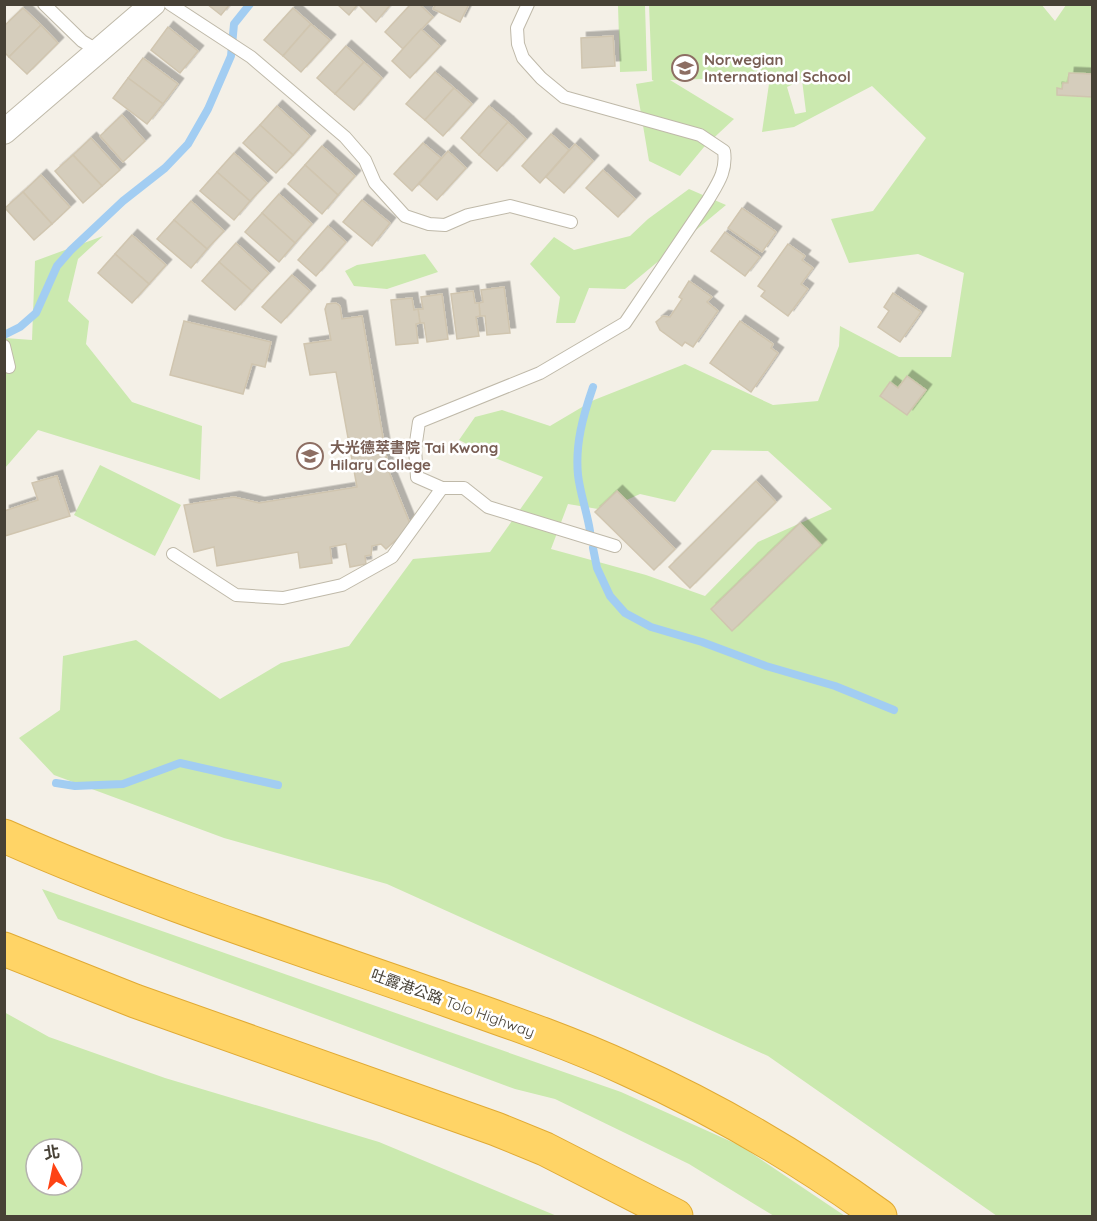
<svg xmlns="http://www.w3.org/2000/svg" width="1097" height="1221" font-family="Quicksand,'Noto Sans TC',sans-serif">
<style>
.green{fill:#cbe9af;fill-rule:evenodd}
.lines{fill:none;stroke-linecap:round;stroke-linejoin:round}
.stream{stroke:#a2cdf2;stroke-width:8}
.building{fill:#d5cdbc;stroke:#d0c5af;stroke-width:1.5;filter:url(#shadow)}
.service-casing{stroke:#bfb9a9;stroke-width:14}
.minor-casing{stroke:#bfb9a9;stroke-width:26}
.motorway-casing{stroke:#e0aa34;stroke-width:35}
.service{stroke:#fff;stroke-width:12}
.minor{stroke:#fff;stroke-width:24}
.motorway{stroke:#ffd466;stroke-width:33}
.labels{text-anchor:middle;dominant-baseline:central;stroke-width:5;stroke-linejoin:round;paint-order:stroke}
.education-label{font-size:15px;font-weight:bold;fill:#785e54;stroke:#fff;text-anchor:start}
.street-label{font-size:15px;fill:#474136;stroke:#fff}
</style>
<defs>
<filter id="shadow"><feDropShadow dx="5.5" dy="-5.5" stdDeviation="0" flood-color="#0004"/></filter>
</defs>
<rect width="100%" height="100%" fill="#f4f0e7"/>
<g class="green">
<path d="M1041,4l14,17 11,-16h26v1211h-95l-229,-160 -381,-172 -163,-46 -170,-63 -35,-37 41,-28 3,-54 73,-16 84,59 61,-36 68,-17 64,-87 77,-7 53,-75 -48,-19 -36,-18 16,-23 27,-7 48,16 44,-26 91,-36 88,41 45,-4 21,-55 1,-20 59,31h52l13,-84 -46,-19 -69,9 -18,-44 42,-8 53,-73 -54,-52 -78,41 -32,5 8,-55 -100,3 64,39 -30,28 -24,29 -31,-15 -13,-77 18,-3 -2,-1 -3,-75zM802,80l4,32 -11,2 -8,-27zM712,450l56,1 64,58 -74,33 -53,54 -59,-21 -95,-26 17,-45 36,6 36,-16 35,8z"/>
<path d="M618,5h27l2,66 -27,1z"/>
<path d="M689,189l37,16 -101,84 -36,-1 -14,35h-19l4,-26 -30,-33 24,-27 20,13 56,-14 18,-17z"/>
<path d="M103,236l-25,23 -10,42 21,20 -3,23 46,58 70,24 -2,54 -162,-50 -33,38v-130l27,2 3,-79z"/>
<path d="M425,254l13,18 -51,17 -33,-3 -9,-15 12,-6z"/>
<path d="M100,465l81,40 -26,51 -81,-41z"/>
<path d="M42,889l579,203 120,54 104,70h-71l-85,-52 -134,-65 -40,-10 -457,-170z"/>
<path d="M4,1012l45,25 116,41 214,64 178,74h-552zM36,1149h36v36h-36z"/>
</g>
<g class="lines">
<g class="stream">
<path d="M4,335l16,-8 16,-14 21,-47 14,-16 52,-49 42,-33 23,-24 20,-35 23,-53 3,-32 16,-20"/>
<path d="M590,531c-3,-19 -10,-38 -12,-56 -3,-31 5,-59 15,-88"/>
<path d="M593,548l4,20 13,28 15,17 26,14 51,15 64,24 69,20 59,24"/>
<path d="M56,783l19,3 48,-2 57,-21 98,22"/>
</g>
</g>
<g class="building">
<path d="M207,4h23l-9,11z"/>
<path d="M337,4h21l-9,11z"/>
<path d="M358,4h33l-15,18z"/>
<path d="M411,4h8l14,13 -30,32 -18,-17z"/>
<path d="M436,4h33l-9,18 -27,-13z"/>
<path d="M23,8l18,17 -32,32 -5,-5v-26z"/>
<path d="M293,8l18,16 -28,32 -19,-16z"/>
<path d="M311,24l19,16 -29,32 -18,-16z"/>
<path d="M41,25l17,18 -31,31 -18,-17z"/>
<path d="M168,27l30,24 -18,22 -29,-23z"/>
<path d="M421,29l19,17 -30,32 -18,-17z"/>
<path d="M613,36l2,30 -33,2 -1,-30z"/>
<path d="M346,46l18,16 -29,32 -18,-16z"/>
<path d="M143,58l35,26 -15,20 -35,-26z"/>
<path d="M364,62l18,16 -28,32 -19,-16z"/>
<path d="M435,72l19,16 -29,32 -19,-16z"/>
<path d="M1069,73l23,1v23l-35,-2v-7l5,1 1,-6h5z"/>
<path d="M128,78l35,26 -16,20 -34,-26z"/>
<path d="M454,88l18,16 -29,32 -18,-16z"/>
<path d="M277,106l33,30 -17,19 -33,-30z"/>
<path d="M489,106l19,16 -29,33 -18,-17z"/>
<path d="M122,115l23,26 -22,21 -23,-26z"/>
<path d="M508,122l18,17 -29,32 -18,-16z"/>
<path d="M260,125l33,30 -17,18 -33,-30z"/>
<path d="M551,134l18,16 -29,33 -18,-17z"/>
<path d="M91,138l29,32 -18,16 -29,-31z"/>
<path d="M423,143l18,15 -29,33 -18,-17z"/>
<path d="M575,144l18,17 -29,32 -18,-16z"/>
<path d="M322,146l33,30 -17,19 -33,-30z"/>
<path d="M448,151l18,17 -29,32 -18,-16z"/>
<path d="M234,153l33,30 -17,18 -33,-29z"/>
<path d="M73,155l29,31 -19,17 -28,-32z"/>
<path d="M305,165l33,30 -16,19 -34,-30z"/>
<path d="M603,170l32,29 -17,18 -32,-29z"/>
<path d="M217,172l33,29 -16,19 -34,-29z"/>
<path d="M41,175l29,32 -18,17 -29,-32z"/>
<path d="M23,192l29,32 -18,16 -29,-32z"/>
<path d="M279,194l33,30 -17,19 -33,-30z"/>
<path d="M362,200l28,23 -18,23 -29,-24z"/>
<path d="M191,201l33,30 -17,18 -33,-29z"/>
<path d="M742,208l34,24 -14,20 -34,-24z"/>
<path d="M262,213l33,30 -16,19 -34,-30z"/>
<path d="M174,220l33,29 -16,19 -34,-29z"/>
<path d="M328,226l18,16 -30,34 -18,-16z"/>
<path d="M725,232l35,25 -15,19 -34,-25z"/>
<path d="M132,235l34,30 -17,19 -34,-30z"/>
<path d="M236,243l33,30 -17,18 -33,-29z"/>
<path d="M788,244l17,12 -3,4 11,8 -12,16 7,5 -20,27 -27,-20 4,-5 -7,-5z"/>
<path d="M115,254l34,30 -17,19 -34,-30z"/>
<path d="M219,262l33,29 -17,19 -33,-29z"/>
<path d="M292,275l18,16 -29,32 -19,-16z"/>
<path d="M689,281l23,16 -5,5 11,9 -25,36 -8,-5 -3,4 -22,-16 -4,-8 7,-6 7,1 12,-18 -3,-2z"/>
<path d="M504,287l6,46 -23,2 -2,-19h-5l-1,-13 4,-1 -2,-12z"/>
<path d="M473,291l2,12h4l1,13 -4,1 3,19 -22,3 -6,-45z"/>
<path d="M893,293l28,19 -21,30 -22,-15 11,-16 -5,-4z"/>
<path d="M442,294l6,45 -21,3 -3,-19h-4l-2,-14h5l-2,-12z"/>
<path d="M412,298l2,12 4,-1 2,14 -4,1 2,19 -22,2 -5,-45z"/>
<path d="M336,303l4,3 2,13 20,-3 27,156 22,54 -25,23 -5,-5 -9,2 -1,9 -6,1 1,8 -16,3 -4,-23 -16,3 2,16 -32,5 -2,-16 -81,14 -3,-19 -20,5 -10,-47 50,-8 25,6 98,-16 -21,-115 -26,3 -6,-31 27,-4 -6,-31 2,-5z"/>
<path d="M184,321l87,21 -6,25 -13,-3 -9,30 -73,-19z"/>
<path d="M740,321l33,23 -2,4 7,5 -27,39 -41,-29z"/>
<path d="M907,376l19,14 -19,25 -27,-19 10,-14 8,6z"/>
<path d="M57,476l13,40 -65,20 -1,-25 34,-11 -6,-17z"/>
<path d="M756,481l20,21 -86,86 -21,-21z"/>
<path d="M617,491l58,58 -21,21 -59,-58z"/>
<path d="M800,523l21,22 -89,86 -21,-22z"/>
</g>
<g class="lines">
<defs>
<g id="service">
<path d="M44,4l38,37 18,11"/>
<path d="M170,4l81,53 94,80 20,23 10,23 30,33 24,8 16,1 23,-10 42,-9 61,16"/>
<path d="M528,4l-11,24 1,16 5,14 18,20 23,19 136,38 24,16c3,20 -6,32 -16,49l-83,123 -85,50 -121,49 -4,27 2,28 25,11h22l24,19 127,39"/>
<path d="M4,346l5,21"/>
<path d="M173,554l63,41 47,3 59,-13 50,-28 50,-69"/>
</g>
<path id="minor" d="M4,132l149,-128"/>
<g id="motorway">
<path d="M4,836c140,62 286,109 429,159 65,23 131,45 194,74 89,40 173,89 253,147"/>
<path d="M4,949l131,52 361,128 49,20 131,67"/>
</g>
</defs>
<use href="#service" class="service-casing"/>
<use href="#minor" class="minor-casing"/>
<use href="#motorway" class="motorway-casing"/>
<use href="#service" class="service"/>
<use href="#minor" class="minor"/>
<use href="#motorway" class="motorway"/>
</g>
<defs>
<symbol id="school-ring" viewBox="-11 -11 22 22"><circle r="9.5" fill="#fff" stroke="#8d6e63" stroke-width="1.5"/><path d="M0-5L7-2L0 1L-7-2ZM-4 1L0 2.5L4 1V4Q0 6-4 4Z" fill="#8d6e63"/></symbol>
</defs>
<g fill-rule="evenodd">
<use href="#school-ring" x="670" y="53" width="30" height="30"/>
<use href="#school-ring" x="295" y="441" width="30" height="30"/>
</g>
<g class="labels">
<g class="education-label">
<text x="704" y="59">Norwegian<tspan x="704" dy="17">International School</tspan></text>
<text x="330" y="447">大光德萃書院 Tai Kwong<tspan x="330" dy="17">Hilary College</tspan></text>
</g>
<g class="street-label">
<text transform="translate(453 1003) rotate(20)">吐露港公路 Tolo Highway</text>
</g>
</g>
<rect width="1097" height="1221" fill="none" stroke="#474136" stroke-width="12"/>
<g transform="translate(54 1167) rotate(351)"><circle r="28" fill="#ffffff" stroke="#b5b3af" stroke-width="1.5"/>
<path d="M0-4.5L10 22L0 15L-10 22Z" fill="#fe4314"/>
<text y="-9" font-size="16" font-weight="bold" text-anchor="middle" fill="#474136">北</text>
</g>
</svg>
